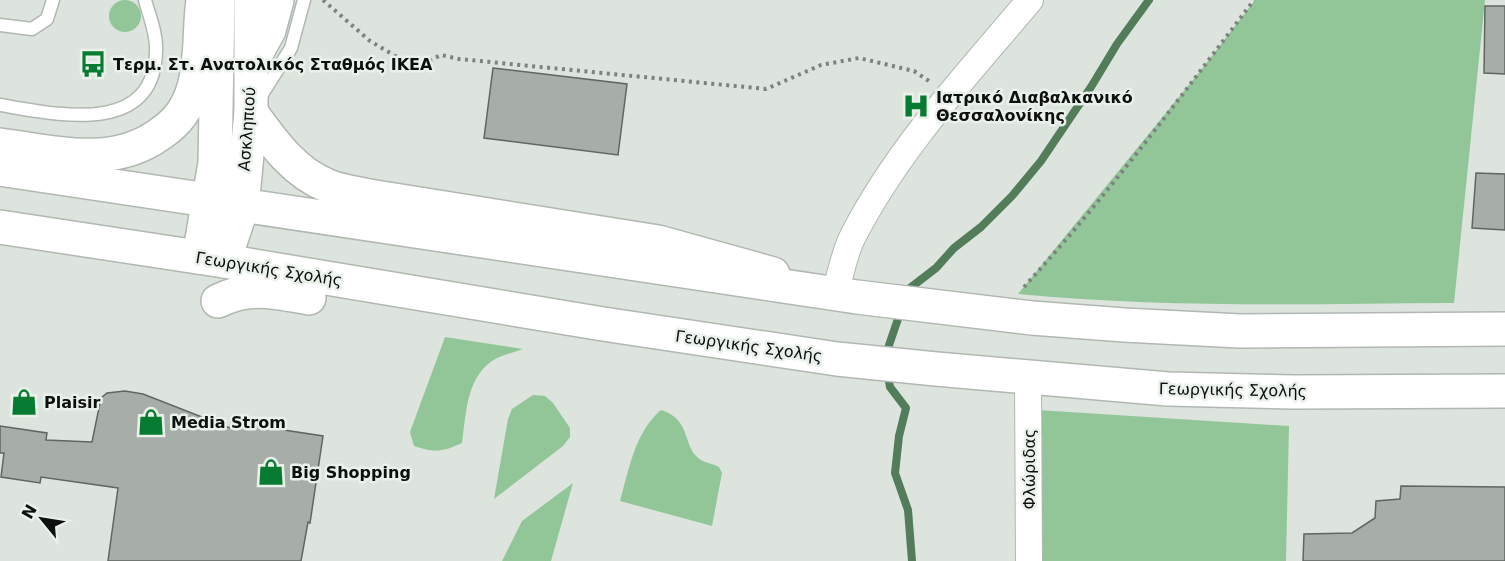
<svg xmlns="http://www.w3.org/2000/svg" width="1505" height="561" font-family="'DejaVu Sans',sans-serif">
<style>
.green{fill:#92c699}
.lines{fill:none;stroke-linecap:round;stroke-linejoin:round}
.stream{stroke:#537c5a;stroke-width:8}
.building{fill:#a7aea8;stroke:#606761;stroke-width:1.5}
.lane-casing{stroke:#b1b8b1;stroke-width:15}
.street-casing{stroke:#b1b8b1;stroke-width:28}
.secondary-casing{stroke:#b1b8b1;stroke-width:36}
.primary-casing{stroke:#b1b8b1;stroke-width:36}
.path{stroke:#7d827e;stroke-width:4;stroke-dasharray:3 4.5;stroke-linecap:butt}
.lane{stroke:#fff;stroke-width:12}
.street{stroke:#fff;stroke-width:26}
.secondary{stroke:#fff;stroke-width:33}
.primary{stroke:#fff;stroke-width:33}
.labels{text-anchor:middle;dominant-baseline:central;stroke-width:5;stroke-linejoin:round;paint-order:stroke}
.poi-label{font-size:16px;font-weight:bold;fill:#0d100e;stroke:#e9f1ea;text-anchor:start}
.street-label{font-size:16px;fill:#0d100e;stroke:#e9f1ea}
</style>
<rect width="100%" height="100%" fill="#dce4dd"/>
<g class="green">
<circle cx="125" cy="16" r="16"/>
<path d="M1255,0h230l-31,303c-145,1 -291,5 -436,-9l183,-224z"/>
<path d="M445,337l78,12c-10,4 -22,6 -31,12 -26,18 -26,54 -30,82 -20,9 -27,10 -48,3l-4,-14z"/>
<path d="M533,395l12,1 8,7 17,25v9l-7,9 -69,53 14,-80 4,-10z"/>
<path d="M661,410c32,10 20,37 40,50 5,3 13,4 18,7l3,6 -10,53 -92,-25c9,-32 15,-69 41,-91z"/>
<path d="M1038,410l251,16 -3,135h-249z"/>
<path d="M573,483l-22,78h-49l20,-40z"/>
</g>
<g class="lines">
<g class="stream">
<path d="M907,295l3,-7 26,-20 18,-20 27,-21 31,-31 29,-35 50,-74 26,-43 32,-44"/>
<path d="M885,357l16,-47"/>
<path d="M887,370l3,17 16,21 -7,28 -4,37 13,37 4,51"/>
</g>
</g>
<g class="building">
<path d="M1485,6h20v68l-21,-1z"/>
<path d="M493,68l134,16 -9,71 -134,-17z"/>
<path d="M1476,173l29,1v56l-33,-2z"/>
<path d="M125,391l18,3 87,34 1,-6 92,14 -13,87 -2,-1 -7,39h-193l10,-73 -77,-11 -1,6 -39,-6 3,-24h-4v-27l47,7 -1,7 46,2 9,-44 6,-5z"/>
<path d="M1401,486l104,1v74h-202l1,-27 48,-1 23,-15 1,-17 24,-2z"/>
</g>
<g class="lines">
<defs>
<g id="lane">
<path d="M0,25l32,4 15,-10 6,-19"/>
<path d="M259,99l32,-51 13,-48"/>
<path d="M0,105c55,9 155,33 156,-55 1,-16 -7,-35 -11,-50"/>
</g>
<g id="street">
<path d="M835,293c6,-19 9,-40 18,-57 45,-88 114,-161 177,-236"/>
<path d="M1028,378l1,183"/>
</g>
<g id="secondary">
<path d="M257,52l12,-22 8,-30"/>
<path d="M251,112c21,29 42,60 77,74 13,5 27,7 41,10l289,46 115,32"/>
<path d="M199,257l16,-94 3,-163"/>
<path d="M224,261l18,-54 9,-95v-112"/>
</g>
<g id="primary">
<path d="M0,145c54,7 112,24 160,-11 18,-12 28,-26 34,-47 8,-28 5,-59 9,-87"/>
<path d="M0,169l857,128 175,21 92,7 116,6 265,-2"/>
<path d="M0,227l224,34 379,63 234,35 99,10 232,20 127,3 210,-1"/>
<path d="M218,301c33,-16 57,-9 91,-3"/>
</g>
</defs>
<use href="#lane" class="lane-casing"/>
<use href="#street" class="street-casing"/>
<use href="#secondary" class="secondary-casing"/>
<use href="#primary" class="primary-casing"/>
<g class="path">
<path d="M323,0l47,41 32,19 22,3 17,-8 18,4 307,30 55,-24 38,-7 55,13 15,10"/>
<path d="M1024,287c83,-91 156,-189 230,-287"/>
</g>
<use href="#lane" class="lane"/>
<use href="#street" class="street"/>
<use href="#secondary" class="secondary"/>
<use href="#primary" class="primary"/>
</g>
<defs>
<symbol id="bus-bare" viewBox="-9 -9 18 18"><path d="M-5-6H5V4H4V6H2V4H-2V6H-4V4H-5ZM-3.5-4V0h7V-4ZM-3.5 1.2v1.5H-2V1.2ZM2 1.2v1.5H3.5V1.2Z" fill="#077b31" stroke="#e9f1ea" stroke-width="2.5" paint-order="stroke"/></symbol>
<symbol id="hospital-bare" viewBox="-9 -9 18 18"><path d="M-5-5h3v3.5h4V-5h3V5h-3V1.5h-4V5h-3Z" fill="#077b31" stroke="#e9f1ea" stroke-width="2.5" paint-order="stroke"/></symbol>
<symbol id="shop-bare" viewBox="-9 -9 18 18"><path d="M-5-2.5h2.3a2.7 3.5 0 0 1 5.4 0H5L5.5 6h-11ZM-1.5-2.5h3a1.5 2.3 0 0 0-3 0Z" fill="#077b31" stroke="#e9f1ea" stroke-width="2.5" paint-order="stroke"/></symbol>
</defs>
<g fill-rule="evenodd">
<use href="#bus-bare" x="74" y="45" width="38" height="38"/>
<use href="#hospital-bare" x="897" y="87" width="38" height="38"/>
<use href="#shop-bare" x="5" y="383" width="38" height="38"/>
<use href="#shop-bare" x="132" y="403" width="38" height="38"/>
<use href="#shop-bare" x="252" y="453" width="38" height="38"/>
</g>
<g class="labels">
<g class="poi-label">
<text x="113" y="64">Τερμ. Στ. Ανατολικός Σταθμός ΙΚΕΑ</text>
<text x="936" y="97">Ιατρικό Διαβαλκανικό<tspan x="936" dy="18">Θεσσαλονίκης</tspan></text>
<text x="44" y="402">Plaisir</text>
<text x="171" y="422">Media Strom</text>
<text x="291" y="472">Big Shopping</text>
</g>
<g class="street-label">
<text transform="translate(247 129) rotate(-86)">Ασκληπιού</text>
<text transform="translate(269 269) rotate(9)">Γεωργικής Σχολής</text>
<text transform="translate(749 346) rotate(8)">Γεωργικής Σχολής</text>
<text transform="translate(1233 390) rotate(1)">Γεωργικής Σχολής</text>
<text transform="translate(1029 469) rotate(-90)">Φλώριδας</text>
</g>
</g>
<g transform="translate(42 519) rotate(300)" stroke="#e9f1ea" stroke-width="4.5" paint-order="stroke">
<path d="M0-4.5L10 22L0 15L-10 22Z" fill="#0d100e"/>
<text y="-9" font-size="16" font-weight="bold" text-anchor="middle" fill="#0d100e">N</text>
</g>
</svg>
